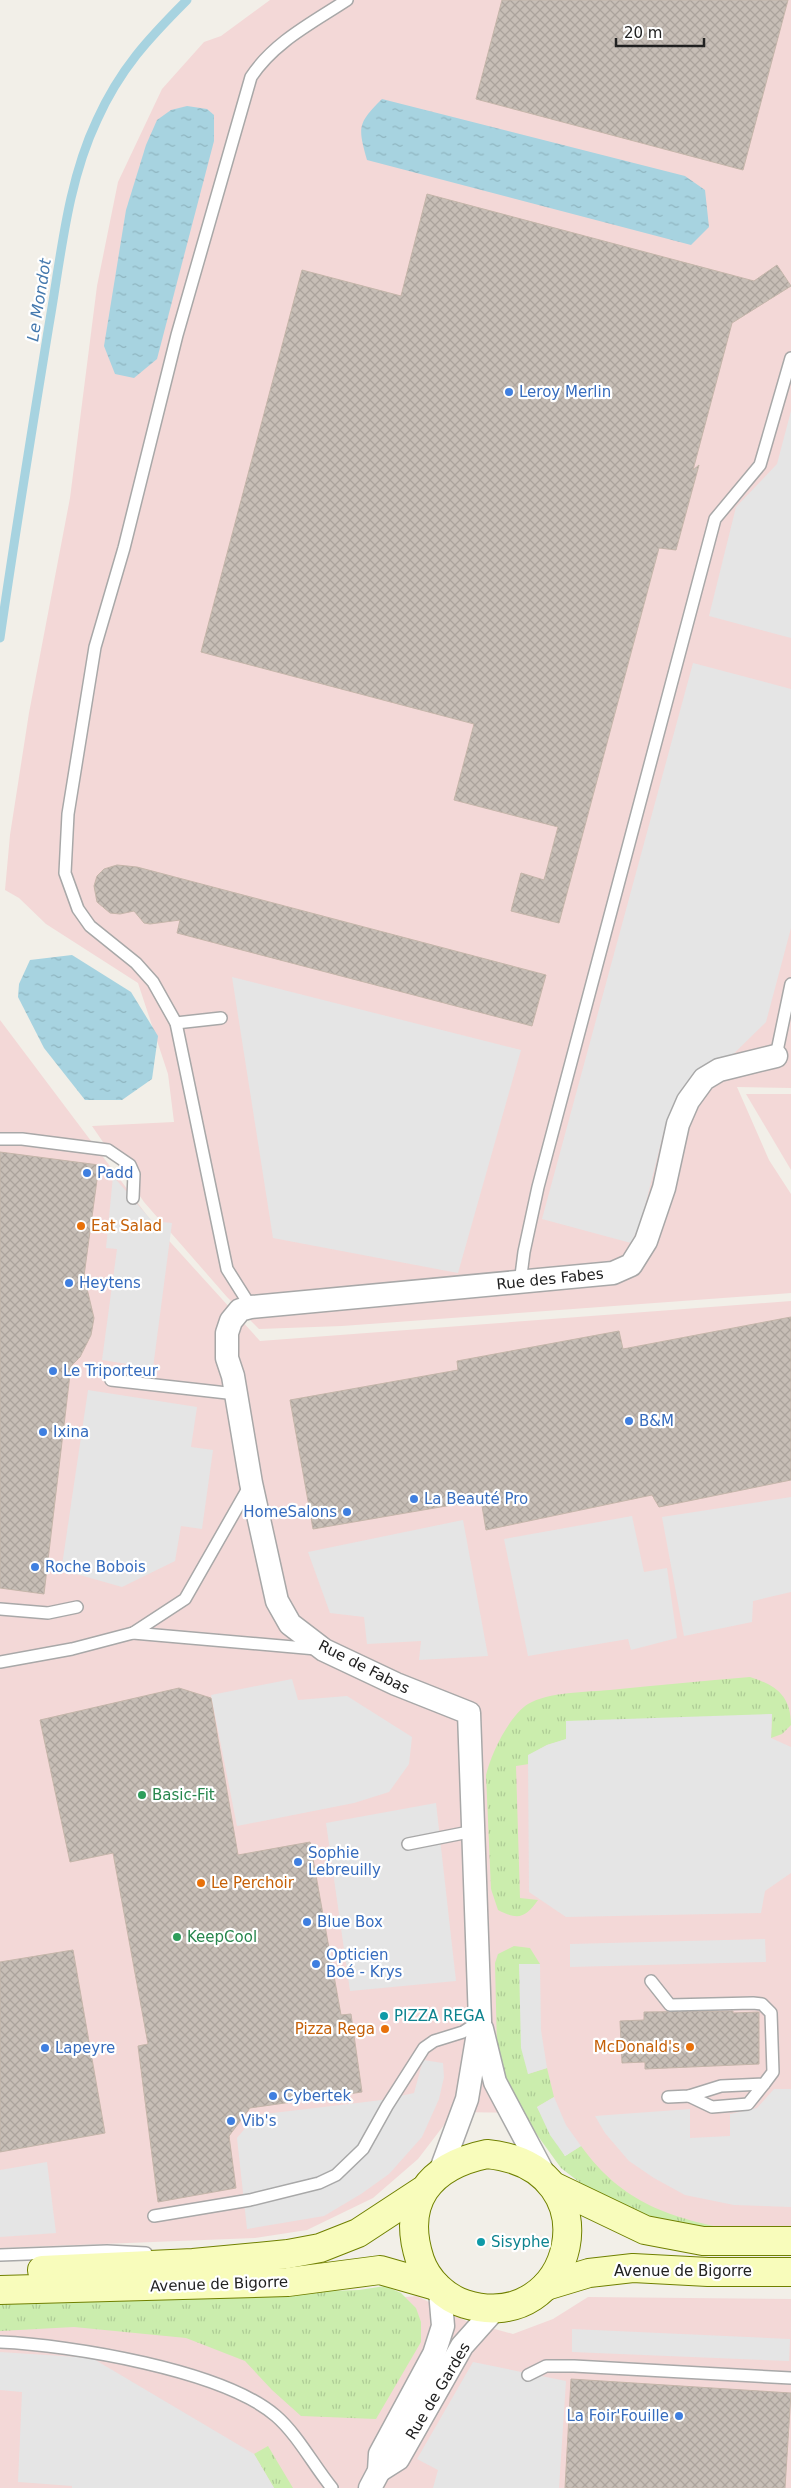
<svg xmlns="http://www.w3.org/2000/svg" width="791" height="2488" font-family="'DejaVu Sans',sans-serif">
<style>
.commercial{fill:#f3d8d7}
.grass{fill:url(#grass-tufts)}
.parking{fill:#e5e5e5}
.water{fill:url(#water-ripples)}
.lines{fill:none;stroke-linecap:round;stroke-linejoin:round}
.stream{stroke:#a7d3e0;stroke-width:9}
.building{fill:url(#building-cross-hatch);stroke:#c4b5a9}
.lane-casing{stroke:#a8a8a8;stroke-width:14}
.street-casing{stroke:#a8a8a8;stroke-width:25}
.secondary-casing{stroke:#708001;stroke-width:30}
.lane{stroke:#fff;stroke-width:11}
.street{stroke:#fff;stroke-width:22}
.secondary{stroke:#f8fcbb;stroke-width:28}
.shop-dot{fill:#3f7fe0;stroke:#fff;stroke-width:2}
.food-dot{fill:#e8710a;stroke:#fff;stroke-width:2}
.leisure-dot{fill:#2e9e5b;stroke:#fff;stroke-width:2}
.culture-dot{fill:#0f9aa8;stroke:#fff;stroke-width:2}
.labels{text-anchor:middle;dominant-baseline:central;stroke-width:4.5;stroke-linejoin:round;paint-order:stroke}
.shop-label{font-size:15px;fill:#366cbe;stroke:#fff;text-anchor:start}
.food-label{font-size:15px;fill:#c56008;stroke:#fff;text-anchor:start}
.street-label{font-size:15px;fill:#212121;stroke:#fff}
.leisure-label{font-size:15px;fill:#27864d;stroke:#fff;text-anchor:start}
.culture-label{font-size:15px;fill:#0d838f;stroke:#fff;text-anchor:start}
.water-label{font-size:16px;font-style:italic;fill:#4579ae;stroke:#fff}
</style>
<defs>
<pattern id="grass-tufts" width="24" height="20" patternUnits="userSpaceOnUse" patternTransform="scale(1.25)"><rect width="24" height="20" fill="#cbedad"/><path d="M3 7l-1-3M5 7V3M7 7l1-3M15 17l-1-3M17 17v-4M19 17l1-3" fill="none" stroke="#aecb95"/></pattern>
<pattern id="water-ripples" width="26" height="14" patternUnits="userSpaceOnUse" patternTransform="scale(1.25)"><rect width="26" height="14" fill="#a7d3e0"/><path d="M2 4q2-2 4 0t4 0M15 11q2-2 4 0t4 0" fill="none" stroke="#8fb5c0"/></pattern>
<pattern id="building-cross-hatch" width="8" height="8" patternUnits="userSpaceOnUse" patternTransform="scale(1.25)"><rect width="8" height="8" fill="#c7beb6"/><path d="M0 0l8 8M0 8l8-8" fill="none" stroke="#aba39c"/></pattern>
</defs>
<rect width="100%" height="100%" fill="#f2efe8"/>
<g class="commercial">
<path d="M270,0h521v1088l-54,-1 32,73 22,34v99l-449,33 -83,3 -32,-32 -83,-95 -52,-76 82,-4 -6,-48 -30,-91 -92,-59 -27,-26 -14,-8 5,-55 19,-122 41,-215 27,-212 21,-104 44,-93 42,-47 17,-6z"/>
<path d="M0,1020l152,202 108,119 531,-40v928l-53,2 -94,-11 -119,-107 -71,-1 -36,47 -45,39 -66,32 -52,8 -255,10z"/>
<path d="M746,1094h45v76z"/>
<path d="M417,2296l49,25 47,13 40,-15 35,-22 203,2v189h-791v-165l273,-14z"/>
</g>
<g class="grass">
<path d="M750,1677c25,8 41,18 41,48l-9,9 -11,4 1,-24 -205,25 -20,6 -18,10v9l-13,2 4,132 18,2c-12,17 -19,21 -40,10l-7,-21 -5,-114c5,-21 23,-59 42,-71 20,-12 59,-12 82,-14 47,-5 93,-9 140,-13z"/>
<path d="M514,1946l16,2 10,16h-21l9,110 19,-6 7,29 -17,10 28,49 16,-10c42,58 90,72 157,85l-63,-4 -75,-29 -39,-30 -34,-47 -22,-45 -8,-26 -2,-87 3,-9z"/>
<path d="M385,2286l16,7 15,15 5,14v20l-45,77 -75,-3 -29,-26 -27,-29 -59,-23 -112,-11 -74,4v-27l97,-6 262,-8z"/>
<path d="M268,2446l25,42h-19l-20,-34z"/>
</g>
<g class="parking">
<path d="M791,411v227l-82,-22 27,-109 41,-43z"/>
<path d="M693,663l98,26v239l-25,94 -99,97 -26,103 -10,21 -89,-24z"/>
<path d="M232,977l289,73 -63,223 -185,-35z"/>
<path d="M113,1176l39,45 20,2 -19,145 -51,-8 15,-111 -11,-1z"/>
<path d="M88,1390l109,17 -6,40 22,3 -11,79 -21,-3 -6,35 -53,26 -42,-12 -19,-3z"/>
<path d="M791,1497v95l-38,9 -1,21 -68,14 -22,-119z"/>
<path d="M632,1516l12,56 23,-4 10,70 -46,12 -3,-11 -100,17 -24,-117z"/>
<path d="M463,1520l25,136 -69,4 2,-19 -54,3 -3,-27 -34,-4 -22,-61z"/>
<path d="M292,1679l6,21 49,-4 65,41 -3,27 -20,28 -35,11 -117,23 -26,-131z"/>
<path d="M772,1714l-1,24 20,9v126l-26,18 -4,22 -195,4 -37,-25 -1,-137 19,-10 19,-6v-18z"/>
<path d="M436,1803l20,178 -106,10 -24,-168z"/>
<path d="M765,1939l1,23 -196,5v-23z"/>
<path d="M519,1964h21l1,66 6,38 -19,6 -7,-26z"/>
<path d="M423,2060l20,3 1,14 -5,22 -17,38 -33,37 -28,20 -37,22 -77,13 -10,-91 19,-23 126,-15 32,-7z"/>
<path d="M774,2089h17v118l-57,-2 -49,-10 -31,-17 -25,-17 -24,-28 -10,-17 95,-7v29l40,-2v-22l27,-6z"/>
<path d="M554,2097l12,28 15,21 -16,10 -15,-21 -13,-28z"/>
<path d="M47,2162l9,71 -56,4v-67z"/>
<path d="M572,2329l218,10 -1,22 -217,-9z"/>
<path d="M0,2352l92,6 162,96 20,34h-202v-2l-54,-4 4,-90 -22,-2z"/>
<path d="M473,2362l93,19 -7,107h-126l5,-18 -21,-11z"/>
</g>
<g class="water">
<path d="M382,99l303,77 20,14 4,37 -18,18 -324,-85c-9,-33 -10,-36 15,-61z"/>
<path d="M187,106l20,3 7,6v26l-57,218 -23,19 -19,-4 -11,-28 22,-136 20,-65 11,-25 14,-10z"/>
<path d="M72,955l59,37 27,44 -6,43 -30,21h-37l-41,-52 -26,-51 1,-13 11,-24z"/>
</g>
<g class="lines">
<path class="stream" d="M0,638c15,-104 32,-209 49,-313 12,-68 18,-142 48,-205 23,-51 51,-81 90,-120"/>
</g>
<g class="building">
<path d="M502,0h286l-45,170 -267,-71z"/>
<path d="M427,194l327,87 23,-16 14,21 -59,37 -39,147 6,-5 -23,85 -17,-2 -100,375 -48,-12 10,-38 23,7 14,-53 -104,-27 20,-76 -273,-72 101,-382 99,26z"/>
<path d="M117,865l20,2 409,108 -14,51 -355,-93 3,-13 -30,4 -6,-1 -10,-12 -14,3 -10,-1 -13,-11 -3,-16 3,-10 7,-7z"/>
<path d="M0,1152l99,13 -15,111 10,42 -3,17 -11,22 -9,9 -27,228 -44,-6z"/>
<path d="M791,1317v163l-132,27 -7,-12 -166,35 -5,-30 -168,29 -23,-129 168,-30 -1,-9 162,-30 4,18z"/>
<path d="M179,1688l32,10 27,157 72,-13 31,173 10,-1 11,78 -112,16 -21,28 7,52 -78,14 -20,-156 10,-2 -35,-191 -43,9 -30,-142z"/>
<path d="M73,1950l32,183 -105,19v-190z"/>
<path d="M733,2011v2l26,-1v52l-114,5v-7l-23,1 -2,-42 24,-1v-8z"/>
<path d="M571,2379l220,14 -6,95h-220z"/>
</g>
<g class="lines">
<defs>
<g id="lane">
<path d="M176,1023l45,-5"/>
<path d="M776,1056l15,-72"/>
<path d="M0,1139h22l86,11 22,15 4,9 -1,24"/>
<path d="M520,1283l4,-31 14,-65 177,-668 45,-54 31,-107"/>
<path d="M251,1307l-24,-38 -51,-246 -23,-41 -17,-19 -46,-37 -12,-17 -13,-36 3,-59 27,-167 29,-99 53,-213 74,-258c23,-35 61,-54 96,-77"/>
<path d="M111,1380l125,14"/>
<path d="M0,1609l48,4 29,-6"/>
<path d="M133,1633l183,16"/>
<path d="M0,1662l72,-13 61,-16 52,-34 65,-114"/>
<path d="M408,1844l66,-13"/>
<path d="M651,1981l19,24 83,-2 9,1 9,9 2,59 -9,12 -43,2 -32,10 -21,1"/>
<path d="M689,2096l23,11 36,-3 16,-20"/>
<path d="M154,2216l96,-16 69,-17 17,-8 27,-26 24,-43 37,-58 10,-7 29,-9 17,-11"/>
<path d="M0,2255l107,-4 39,2"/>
<path d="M0,2342c70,3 223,28 276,74 21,18 38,50 56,72"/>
<path d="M528,2375l18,-9h28l217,12"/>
</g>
<g id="street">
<path d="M482,2029l13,53 50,94"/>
<path d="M440,2172l27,-73 13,-78 -11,-308 -73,-29 -72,-34 -34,-26 -13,-23 -26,-118 -18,-107 -6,-18v-25l4,-12 9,-11 11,-3 362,-34 18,-8 15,-24 18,-53 14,-64 10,-23 16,-22 15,-9 57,-14"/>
<path d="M379,2471l19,-12 64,-113 33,-37"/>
<path d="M370,2488l9,-17 1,-17 54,-100 9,-28 -3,-35"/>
</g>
<g id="secondary">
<path d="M487,2154c130,13 87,184 -22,150 -20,-6 -38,-24 -45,-44 -19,-58 9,-94 67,-106z"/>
<path d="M553,2186l92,44 58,11h88"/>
<path d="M42,2270l151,-7 95,-9 32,-6 38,-15 64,-42"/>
<path d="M546,2286l43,-13 44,-5 75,4h83"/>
<path d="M0,2290l288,-8 92,-12 56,16"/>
</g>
</defs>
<use href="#lane" class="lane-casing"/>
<use href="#street" class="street-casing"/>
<use href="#secondary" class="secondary-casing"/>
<use href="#lane" class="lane"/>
<use href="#street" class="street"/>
<use href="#secondary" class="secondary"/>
</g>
<g class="shop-dot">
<circle cx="509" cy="392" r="5"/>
<circle cx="87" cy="1173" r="5"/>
<circle cx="69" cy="1283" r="5"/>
<circle cx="53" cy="1371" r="5"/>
<circle cx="629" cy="1421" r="5"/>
<circle cx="43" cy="1432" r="5"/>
<circle cx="414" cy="1499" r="5"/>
<circle cx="347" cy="1512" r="5"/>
<circle cx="35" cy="1567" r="5"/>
<circle cx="298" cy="1862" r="5"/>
<circle cx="307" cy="1922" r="5"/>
<circle cx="316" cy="1964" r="5"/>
<circle cx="45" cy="2048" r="5"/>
<circle cx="273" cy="2096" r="5"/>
<circle cx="231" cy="2121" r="5"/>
<circle cx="679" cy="2416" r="5"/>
</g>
<g class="food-dot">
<circle cx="81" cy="1226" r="5"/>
<circle cx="201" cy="1883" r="5"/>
<circle cx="385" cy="2029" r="5"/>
<circle cx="690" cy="2047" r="5"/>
</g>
<g class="leisure-dot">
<circle cx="142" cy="1795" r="5"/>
<circle cx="177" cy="1937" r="5"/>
</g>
<g class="culture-dot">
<circle cx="384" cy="2016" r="5"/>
<circle cx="481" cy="2242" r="5"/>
</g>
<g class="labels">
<g class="shop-label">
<text x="519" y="392">Leroy Merlin</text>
<text x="97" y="1173">Padd</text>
<text x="79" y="1283">Heytens</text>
<text x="63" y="1371">Le Triporteur</text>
<text x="639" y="1421">B&amp;M</text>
<text x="53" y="1432">Ixina</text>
<text x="424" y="1499">La Beauté Pro</text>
<text x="337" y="1512" text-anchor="end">HomeSalons</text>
<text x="45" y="1567">Roche Bobois</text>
<text x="308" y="1853">Sophie<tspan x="308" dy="17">Lebreuilly</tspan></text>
<text x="317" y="1922">Blue Box</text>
<text x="326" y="1955">Opticien<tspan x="326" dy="17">Boé - Krys</tspan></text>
<text x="55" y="2048">Lapeyre</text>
<text x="283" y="2096">Cybertek</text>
<text x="241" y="2121">Vib's</text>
<text x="669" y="2416" text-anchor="end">La Foir'Fouille</text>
</g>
<g class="food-label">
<text x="91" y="1226">Eat Salad</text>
<text x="211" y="1883">Le Perchoir</text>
<text x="375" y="2029" text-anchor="end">Pizza Rega</text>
<text x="680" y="2047" text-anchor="end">McDonald's</text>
</g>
<g class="street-label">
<text transform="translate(550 1279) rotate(-6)">Rue des Fabes</text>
<text transform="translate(364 1667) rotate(27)">Rue de Fabas</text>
<text x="683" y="2271">Avenue de Bigorre</text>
<text transform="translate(219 2284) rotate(-2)">Avenue de Bigorre</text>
<text transform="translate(438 2391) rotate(-59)">Rue de Gardes</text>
</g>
<g class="leisure-label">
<text x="152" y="1795">Basic-Fit</text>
<text x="187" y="1937">KeepCool</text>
</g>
<g class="culture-label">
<text x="394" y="2016">PIZZA REGA</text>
<text x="491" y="2242">Sisyphe</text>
</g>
<g class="water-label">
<text transform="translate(39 300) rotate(-81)">Le Mondot</text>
</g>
</g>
<path d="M616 38v8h88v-8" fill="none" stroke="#212121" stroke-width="2.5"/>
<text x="624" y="38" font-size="15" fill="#212121" stroke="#ffffff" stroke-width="4" paint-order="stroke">20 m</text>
</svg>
